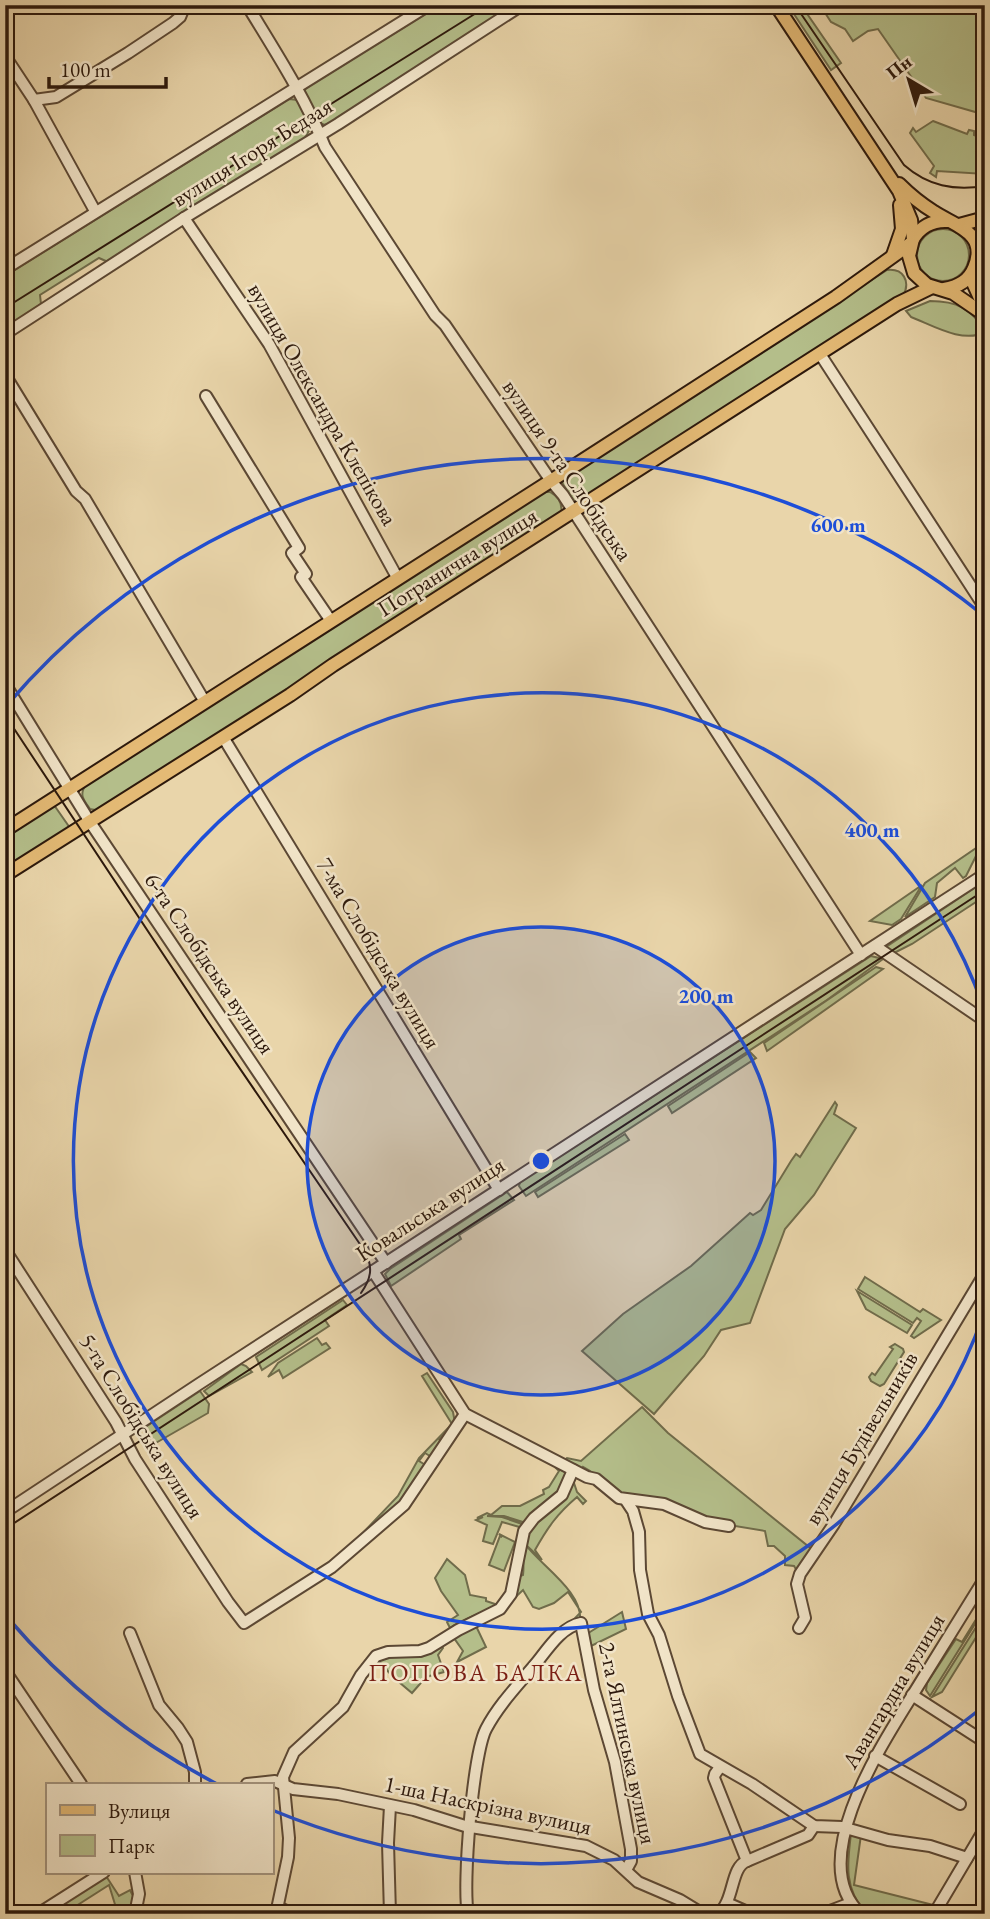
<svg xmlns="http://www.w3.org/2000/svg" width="990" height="1919" font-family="'EB Garamond',serif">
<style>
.green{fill:#b4be8a;stroke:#706c4b;stroke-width:2}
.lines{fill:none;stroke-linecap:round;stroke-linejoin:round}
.minor-casing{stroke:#5c4834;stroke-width:14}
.major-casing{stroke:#2d190c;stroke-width:16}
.minor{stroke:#f1e4c8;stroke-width:10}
.major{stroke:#e4ba75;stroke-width:12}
.tram{stroke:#2d190c;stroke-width:2}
.ring{fill:none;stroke:#1d4ed8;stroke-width:3.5}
.labels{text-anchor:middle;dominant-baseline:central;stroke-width:5;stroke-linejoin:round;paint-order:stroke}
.street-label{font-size:23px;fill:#2d190c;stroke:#f1e4c8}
.neighbourhood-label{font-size:24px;letter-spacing:2px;fill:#7a1f14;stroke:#f1e4c8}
.centre{fill:#1d4ed8;stroke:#f1e4c8;stroke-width:3.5}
.ring-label{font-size:21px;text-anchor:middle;font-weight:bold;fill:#1d4ed8;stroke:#f1e4c8;stroke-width:5;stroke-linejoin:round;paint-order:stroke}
</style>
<rect width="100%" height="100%" fill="#e9d5aa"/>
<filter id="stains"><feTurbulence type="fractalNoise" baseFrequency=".00286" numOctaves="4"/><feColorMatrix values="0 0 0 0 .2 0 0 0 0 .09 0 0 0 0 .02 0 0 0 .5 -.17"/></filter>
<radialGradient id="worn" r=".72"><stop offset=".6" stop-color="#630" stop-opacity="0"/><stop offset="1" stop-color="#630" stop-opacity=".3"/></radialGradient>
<g class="green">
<path d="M440,5h72l-182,118 -5,2 -8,-3 -14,-29 3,-5z"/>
<path d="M788,5h13l40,58 -10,7z"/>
<path d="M820,5h165v112l-3,-3 -56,-16 -48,-69 -10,2 -15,10 -8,-12 -14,-7z"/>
<path d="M289,99l9,1 13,27 -6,11 -197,124 -9,-4 -59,37 1,9 -36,24v-52z"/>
<path d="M933,121l34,13 2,-4 5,1v4l11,4v35l-48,-3 -1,6 -6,-4 4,-7 -24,-33 3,-5 3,4z"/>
<circle cx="943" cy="255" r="26"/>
<path d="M887,270c16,-2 24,11 16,26l-327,209 -15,-24z"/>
<path d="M930,301c26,0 42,7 55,31 -22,12 -53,-7 -74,-15l-5,-6z"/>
<path d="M543,492h7c9,5 13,12 11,22l-460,297 -11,-2c-7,-10 -11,-14 -4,-25z"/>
<path d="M54,805l16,23 -65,42v-34z"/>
<path d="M982,844l-16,32 -3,2 -8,-10 -18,15 -2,14 -30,20 20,-34z"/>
<path d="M985,881v15l-73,48 -18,9 -8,-6z"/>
<path d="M922,885l-21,34 -9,6 -22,-4z"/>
<path d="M871,956l12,3 -56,41 -301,196 -7,-10 1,-4z"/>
<path d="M876,967l7,2 -116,82 -3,-8z"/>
<path d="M750,1052l6,6 -84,55 -4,-7z"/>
<path d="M835,1102l2,3 -3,9 22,14 -42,67 -29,34 -35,94 -29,7 -17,26 -50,58 -72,-63 41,-37 68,-48 59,-53 3,2 8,-5 30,-49 5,-7 4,3z"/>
<path d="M625,1134l4,6 -91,57 -3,-5z"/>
<path d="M507,1192l7,8 -55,35 2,4 -70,47 -6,-12 5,-5z"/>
<path d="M865,1277l55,35 3,-3 18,11 -27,18 -3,-2 10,-15 -4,-3 -4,5 -55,-34z"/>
<path d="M857,1291l55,34 -5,8 -41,-24z"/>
<path d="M343,1300l4,5 -22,15 4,6 -67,44 -6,-13z"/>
<path d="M317,1338l5,7 4,-2 4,5 -47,30 -4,-8 -11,7 10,-14z"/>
<path d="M895,1344l8,5 1,3 -20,32 -4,2 -9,-5 -2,-4 3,-4 3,2 18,-26 -3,-2z"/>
<path d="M241,1364l5,2 6,6 -43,24 -5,-5z"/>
<path d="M427,1373l26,39 2,11 -9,15 -3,-3 -4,4 3,5 -9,14 -8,-5 -6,8 8,5 -24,37 -45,35 40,-42 21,-38 33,-34 -30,-48z"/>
<path d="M200,1391l9,13 -1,9 -54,31 -10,-16z"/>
<path d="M642,1407l26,26 146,118 -17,20 -3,-5 -9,-1v-9l-11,-10h-6l-3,-15 -60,-10 -79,-23 -37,-24 1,-3 -7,-4 -2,4 -17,-10 3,-3 14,3z"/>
<path d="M555,1467l11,5 -2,14 -38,37 -22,-7h-17l15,1 23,8 -2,3 -21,-6 -9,22 -10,-3 4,-16 -11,-5 7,-3 -6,1 10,-5 4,2 11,-9h18l24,-12 -1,-4 6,-3 10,-16z"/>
<path d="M573,1480l4,12 9,9 -3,3 -6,-7c-20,17 -29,30 -42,53l7,10 -17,-16c16,22 59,48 55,78l-9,2 -17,16 27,-28 -13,-20 -14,11 -15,6 -6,-2 -10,-17 -18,17 7,-8 8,-23 3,-1c2,-13 -3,-27 4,-42 11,-23 36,-27 46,-53z"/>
<path d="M499,1534l16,8 -11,29 -15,-6 11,-29 2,1z"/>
<path d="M447,1559l18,16 5,20 16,3v3l12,4c-15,8 -36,14 -48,23l-3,-6 11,-7 -17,-24 -6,-13z"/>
<path d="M985,1605v3l-55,88 -4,-6 1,-7 29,-44 6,3z"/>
<path d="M622,1612l4,17 -37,18 -2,-12 3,-3z"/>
<path d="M985,1613v10l-43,69 -10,5z"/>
<path d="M476,1626l10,21 -29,15 6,-11 -9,-13z"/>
<path d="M441,1645l2,3 -5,7 6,17 -18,5 -14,16 -19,-16 -16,-18z"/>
<path d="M851,1834l10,1 -7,50 115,29 -103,-1c-22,-24 -19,-49 -15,-79z"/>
<path d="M106,1876l13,20 11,-6 2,4 5,-3 -5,23h-14l-9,-29 -44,28 -5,-11z"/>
</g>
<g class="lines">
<defs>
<g id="minor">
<path d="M247,5c28,46 58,92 78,142l110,168 10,10 106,156 12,14 298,460"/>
<path d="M5,56l29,44 61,111"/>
<path d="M34,100l22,-3 72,-44 45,-30 7,-6 5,-12"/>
<path d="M184,218l85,126 129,235"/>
<path d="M5,269l424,-264"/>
<path d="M5,334l179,-116 154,-94 184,-119"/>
<path d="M820,354l165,254"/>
<path d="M5,375l71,116 9,8 120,203"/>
<path d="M206,396l93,152 -7,5 14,21 -5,3 30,44"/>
<path d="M5,684l85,138 296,441"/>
<path d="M223,737l276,453"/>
<path d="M875,946l110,75"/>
<path d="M5,1250l111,172 19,37 93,143 16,21 88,-56 72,-62 61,-91"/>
<path d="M373,1271l92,143 122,63 9,2 23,19 45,6 41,18 24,4"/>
<path d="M625,1499l8,12 6,21 1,38 8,44 11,21 19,61 22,58 52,30 62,42 28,1 46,13 42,6 37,12"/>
<path d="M5,1512l194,-128 786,-510"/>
<path d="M799,1628l6,-10 -8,-34 3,-10 34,-50 151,-251"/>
<path d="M130,1633l29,72 19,23 9,14 8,30v12"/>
<path d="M5,1671l76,113"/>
<path d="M912,1695l73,47"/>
<path d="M875,1756l85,48"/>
<path d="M247,1784l28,-3 18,8 45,5 33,7 43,9 51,16 121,20 28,14 24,22 42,18 23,14"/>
<path d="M747,1861l61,-26 6,-9"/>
<path d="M727,1903l25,11"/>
<path d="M278,1907l15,7"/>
<path d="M38,1914l66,-42"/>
<path d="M135,1914l4,-20 -4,-22"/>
<path d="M276,1914l12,-57 1,-19 -6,-61 11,-25 49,-45 18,-32 15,-19 12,-4 32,-1 9,-3 29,-18 42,-21 11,-15 13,-63 10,-13 28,-23 11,-25"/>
<path d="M390,1914l-2,-71 2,-37"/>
<path d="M468,1914c-6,-28 5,-160 18,-185 13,-25 34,-46 52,-68 11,-14 24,-34 43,-38l13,67 21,72 16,87v12l-5,9"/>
<path d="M718,1914c17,-13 12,-47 29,-53l-33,-83 1,-4 5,-7"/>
<path d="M822,1914l29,-11"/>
<path d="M861,1914c-60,-54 28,-180 59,-231 22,-35 43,-70 65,-105"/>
<path d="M934,1914l51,-86"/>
</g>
<g id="major">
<path d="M776,5l123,186 12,29 2,19 -4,17 5,17 13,12 26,8 32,22"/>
<path d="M899,184c11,11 22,20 35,28 21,14 55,21 40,56 -5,13 -17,19 -30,21"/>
<path d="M959,225l26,-7"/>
<path d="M913,239c8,-13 19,-19 35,-18"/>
<path d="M893,255l9,-26 -2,-24"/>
<path d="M985,257v32"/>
<path d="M970,276l15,33"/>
<path d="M5,830l569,-364 262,-169 74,-53"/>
<path d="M5,875l285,-180 43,-30 564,-361 35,-17"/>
</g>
</defs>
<use href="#minor" class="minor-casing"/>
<use href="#major" class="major-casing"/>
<use href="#minor" class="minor"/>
<use href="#major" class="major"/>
<g class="tram">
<path d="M795,5l109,160c24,21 50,26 81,21"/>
<path d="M5,308l484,-303"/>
<path d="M5,715l201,304 160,234c7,15 5,26 -5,40"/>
<path d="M5,1529l980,-639"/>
</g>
</g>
<circle cx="541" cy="1161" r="234" fill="#1d4ed8" fill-opacity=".12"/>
<g class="ring">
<circle cx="541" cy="1161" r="234"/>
<path d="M984 1313A468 468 0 1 1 984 1009"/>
<path d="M983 1707A702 702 0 0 1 272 1810M217 1784A702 702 0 0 1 7 1617M7 705A702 702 0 0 1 983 615"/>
</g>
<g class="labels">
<g class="street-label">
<text transform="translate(252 152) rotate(-32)">вулиця Ігоря Бедзая</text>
<text transform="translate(323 404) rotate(60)">вулиця Олександра Клепікова</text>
<text transform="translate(568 470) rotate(56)">вулиця 9-та Слобідська</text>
<text transform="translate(457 562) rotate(-32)">Погранична вулиця</text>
<text transform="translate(379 953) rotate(59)">7-ма Слобідська вулиця</text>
<text transform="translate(210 963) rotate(56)">6-та Слобідська вулиця</text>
<text transform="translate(430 1209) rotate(-33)">Ковальська вулиця</text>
<text transform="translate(142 1426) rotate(58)">5-та Слобідська вулиця</text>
<text transform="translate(861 1438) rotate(-59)">вулиця Будівельників</text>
<text transform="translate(893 1691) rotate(-59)">Авангардна вулиця</text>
<text transform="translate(628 1743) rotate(78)">2-га Ялтинська вулиця</text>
<text transform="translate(488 1805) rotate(12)">1-ша Наскрізна вулиця</text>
</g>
<g class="neighbourhood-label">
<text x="476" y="1672">ПОПОВА БАЛКА</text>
</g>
</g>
<circle cx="541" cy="1161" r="10" class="centre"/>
<g class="ring-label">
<text x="838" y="532">600 m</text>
<text x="872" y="837">400 m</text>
<text x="706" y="1003">200 m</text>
</g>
<rect width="990" height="1919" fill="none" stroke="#e9d5aa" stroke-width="28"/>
<rect x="7" y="7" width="976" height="1905" fill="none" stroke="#2d190c" stroke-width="3.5"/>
<rect x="14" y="14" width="962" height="1891" fill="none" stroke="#2d190c" stroke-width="2"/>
<rect x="46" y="1783" width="228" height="91" fill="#f1e4c8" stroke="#a3937d" stroke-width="2"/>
<rect x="60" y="1805" width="35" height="10" fill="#e4ba75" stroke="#a3937d" stroke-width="2"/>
<text x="108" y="1818" font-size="21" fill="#2d190c">Вулиця</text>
<rect x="60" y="1835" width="35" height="21" fill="#b4be8a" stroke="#a3937d" stroke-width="2"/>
<text x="108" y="1853" font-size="21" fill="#2d190c">Парк</text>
<g transform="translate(909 80) rotate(322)" stroke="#f1e4c8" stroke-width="5" paint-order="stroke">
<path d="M0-5L12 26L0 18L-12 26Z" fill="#2d190c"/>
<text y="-10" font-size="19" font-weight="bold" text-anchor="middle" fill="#2d190c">Пн</text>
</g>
<path d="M49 77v10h117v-10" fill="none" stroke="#2d190c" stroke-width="3.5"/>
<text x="60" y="77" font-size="21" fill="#2d190c" stroke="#f1e4c8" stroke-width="5" paint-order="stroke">100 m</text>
<rect width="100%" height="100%" filter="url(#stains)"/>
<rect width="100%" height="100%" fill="url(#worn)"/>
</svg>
